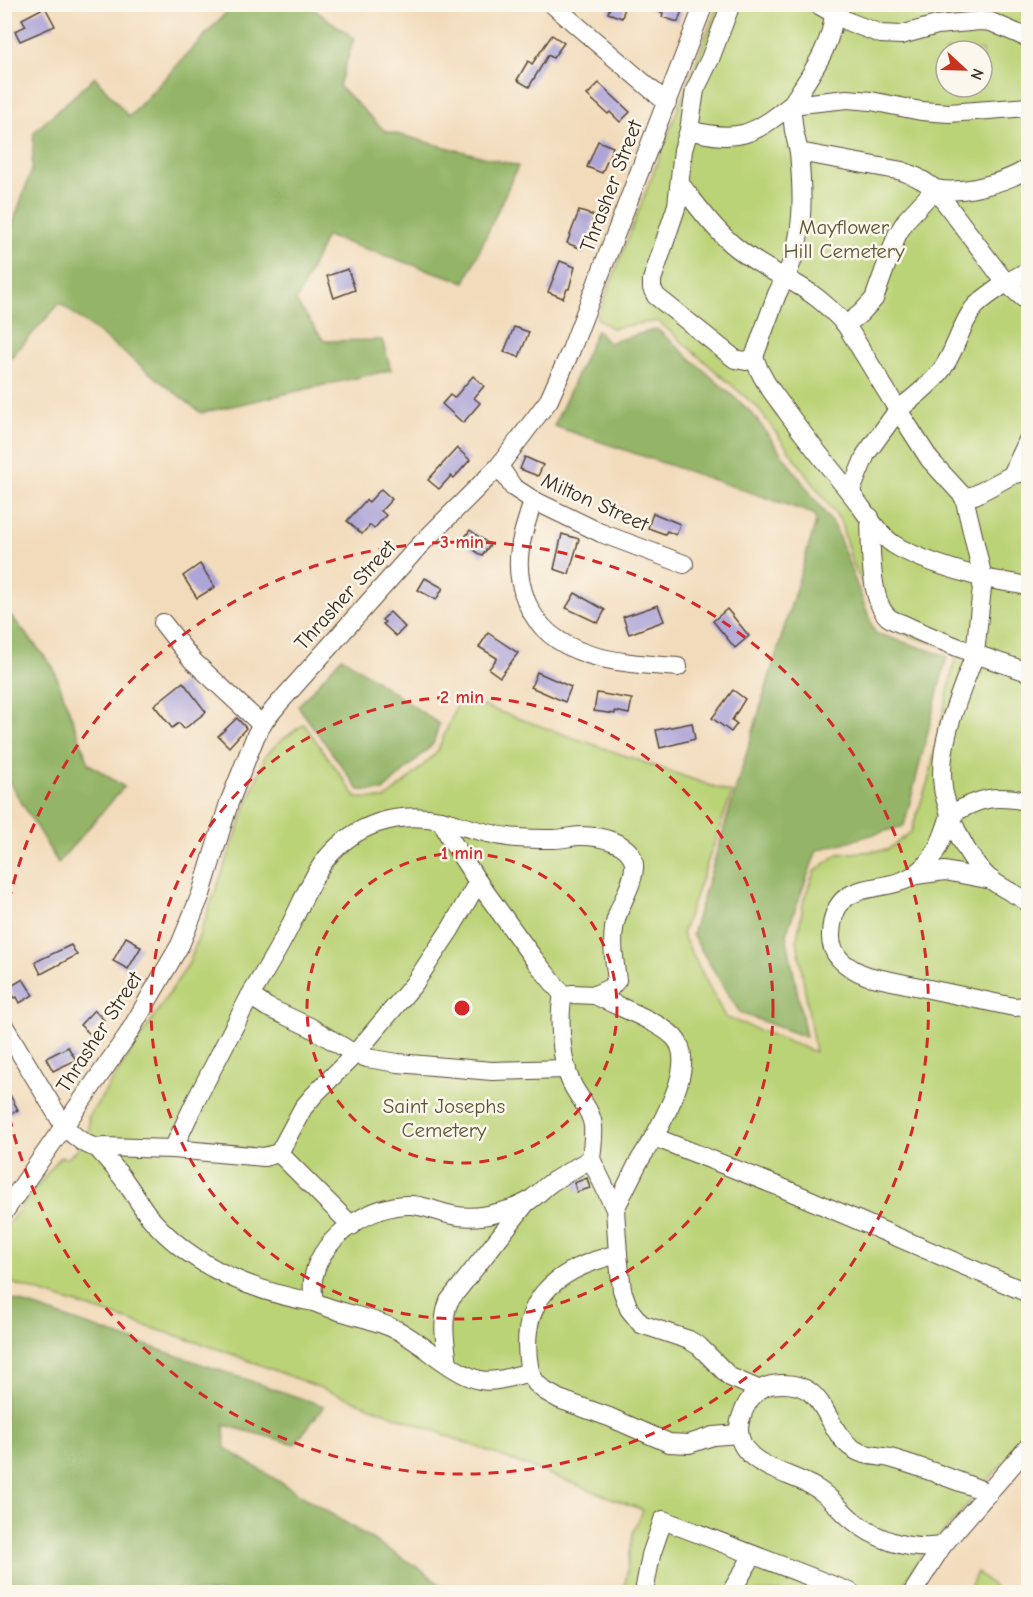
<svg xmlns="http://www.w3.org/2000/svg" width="1033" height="1597" font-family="'Comic Neue',sans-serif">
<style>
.green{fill:#bbd377;stroke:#7b7e4a;stroke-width:1.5;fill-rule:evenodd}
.forest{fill:#94b568;stroke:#687043;stroke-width:1.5}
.building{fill:#ada5d7}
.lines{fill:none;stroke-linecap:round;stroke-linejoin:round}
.minor-casing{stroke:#564536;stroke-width:20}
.minor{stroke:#fff;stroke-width:18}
.ring{fill:none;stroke:#d62828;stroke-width:3;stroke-dasharray:10 8}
.labels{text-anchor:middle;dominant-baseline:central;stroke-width:5;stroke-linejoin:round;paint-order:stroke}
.street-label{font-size:21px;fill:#3b2a1e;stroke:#fbf7ec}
.park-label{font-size:21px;fill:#5b5434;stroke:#fbf7ec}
.centre{fill:#d62828;stroke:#fbf7ec;stroke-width:3}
.ring-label{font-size:18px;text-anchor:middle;font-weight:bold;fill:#d62828;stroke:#fbf7ec;stroke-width:5;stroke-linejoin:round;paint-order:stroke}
</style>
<rect width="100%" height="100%" fill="#fbf7ec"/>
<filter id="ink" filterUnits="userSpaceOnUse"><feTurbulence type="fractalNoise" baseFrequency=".0167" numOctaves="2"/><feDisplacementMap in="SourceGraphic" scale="12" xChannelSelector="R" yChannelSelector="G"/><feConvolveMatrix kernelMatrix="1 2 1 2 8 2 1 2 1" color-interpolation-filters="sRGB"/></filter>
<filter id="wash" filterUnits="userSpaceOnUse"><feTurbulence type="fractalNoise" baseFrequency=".008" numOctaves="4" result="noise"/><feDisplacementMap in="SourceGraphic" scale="24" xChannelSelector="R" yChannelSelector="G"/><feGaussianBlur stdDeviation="1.35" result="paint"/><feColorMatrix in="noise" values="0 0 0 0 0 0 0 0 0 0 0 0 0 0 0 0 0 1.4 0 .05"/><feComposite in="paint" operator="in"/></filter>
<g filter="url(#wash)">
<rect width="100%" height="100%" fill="#f2dbbb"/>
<g class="green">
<path d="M718,5h310v1425l-8,14 -85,98 -14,13 -21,37h-276l9,-59 10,-23 -425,-161 -213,-68 -1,-52 56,-72 8,1c11,-11 25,-22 20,-40l101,-155 76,-207 14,-14 25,-18 53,74 28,1 26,-22 26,-25 23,-54 272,95 -50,141 43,83 90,35 -18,-112 7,-41 10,-27 24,-18 49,-4 24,-18 18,-54 28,-127 -71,-23 -34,-66 -12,-42 -82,-112 -100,-87 -47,7 -14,-10zM946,51h36v36h-36z"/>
<path d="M977,1572l20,18 3,2h-32z"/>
</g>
<g class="forest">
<path d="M234,4l74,1 46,33 -15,48 46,45 133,35 -53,116 -139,-46 -30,66 28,39 58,-1 9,30 -190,43 -141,-110 -55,61v-127l6,-8 21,-60 2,-37 61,-55 34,40z"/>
<path d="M657,329l95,84 83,114 40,106 72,23 -43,170 -87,24 -31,84 20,103 -66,-24 -48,-78 124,-413 -2,-8 -260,-88 43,-96 11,13z"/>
<path d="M4,607l49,60 36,97 35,23 -66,76 -53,-88z"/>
<path d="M342,657l97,67 -6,20 -50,47 -24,-1 -61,-84z"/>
<path d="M5,1297l319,109 -29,38 -71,-19 1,23 200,124 24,20h-444z"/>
</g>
<g id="blocks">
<g class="building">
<path d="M611,4h15l-4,14 -14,-5z"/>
<path d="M645,4h28l10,3 -5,15 -16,-5 1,-4 -19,-6z"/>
<path d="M45,7l10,19 -35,15 -5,-10 11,-5 -4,-7z"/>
<path d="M552,35l12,8 -11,15 -5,-3 -19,32 -12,-7 11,-19 4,3z"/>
<path d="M599,83l31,29 -10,10 -10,-10 -2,2 -21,-19z"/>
<path d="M598,141l15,6 -11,26 -15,-6z"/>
<path d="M579,211l16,5 -4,10 3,1 -12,22 -15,-6z"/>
<path d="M560,261l15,6 -6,22h-2l-4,9 -15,-6z"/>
<path d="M348,269l7,21 -21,8 -7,-22z"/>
<path d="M514,327l15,5 -10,25 -15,-5z"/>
<path d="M473,376l11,10 -10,12 6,5 -17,20 -21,-19 8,-9 4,3z"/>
<path d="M457,448l13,12 -16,18 -3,-2 -12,13 -11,-9z"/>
<path d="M525,457l18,8 -5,11 -18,-7z"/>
<path d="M381,489l11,10 -11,12 5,4 -12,14 -4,-4 -8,9 -15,-13 19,-21 3,2z"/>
<path d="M653,513l27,11 -4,11 -9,-4 -2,3 -17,-6z"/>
<path d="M470,530l20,15 -8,11 -20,-15z"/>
<path d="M562,534l17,5 -10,35 -15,-5z"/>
<path d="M200,564l15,23 -18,11 -14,-22z"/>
<path d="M425,578l18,10 -7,12 -18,-10z"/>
<path d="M575,593l30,17 -7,13 -32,-15z"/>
<path d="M658,605l6,16 -35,13 -6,-17z"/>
<path d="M727,609l22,27 -14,12 -22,-27z"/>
<path d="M390,612l15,15 -9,9 -13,-12 2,-2 -3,-2z"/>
<path d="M488,633l30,20 -18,24 -11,-8 8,-11 -18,-11z"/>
<path d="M537,672l34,15 -6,15 -34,-15z"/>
<path d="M183,682l23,30 -22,17 -5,-6 -7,5 -18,-23z"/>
<path d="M733,690l12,9 -13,21 5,4 -6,8 -19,-14z"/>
<path d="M597,693l35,6 -3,15 -14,-3v3l-21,-3z"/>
<path d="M237,718l9,10 -17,19 -11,-11z"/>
<path d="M692,723l3,16 -35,9 -4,-18z"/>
<path d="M126,937l11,6 -1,2 5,2 -13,22 -15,-8z"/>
<path d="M71,945l6,10 -36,19 -6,-12z"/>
<path d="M23,979l10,16 -13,8 -3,-6 -2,1 -7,-10z"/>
<path d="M94,1010l10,10 -14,14 -10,-9z"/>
<path d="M68,1047l8,13 -23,11 -7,-13z"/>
<path d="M4,1084l14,26 -14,7z"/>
<path d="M587,1178l3,10 -13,4 -3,-9z"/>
</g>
</g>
</g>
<g filter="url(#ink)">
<use href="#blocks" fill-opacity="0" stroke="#564536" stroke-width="1.5"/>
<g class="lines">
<defs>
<g id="minor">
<path d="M552,4l115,99"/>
<path d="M817,4l32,18 32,12 20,1 36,-10 43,-4 11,1 37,16"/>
<path d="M833,4c5,35 -24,73 -42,101l56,-6 24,2 50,10 28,2 79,-6"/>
<path d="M689,130l6,-40 15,-31 21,-55"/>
<path d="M680,184c18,22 35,47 57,64 15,12 31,21 48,30 20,-40 18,-82 14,-126"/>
<path d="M1028,271l-22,12 22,19"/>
<path d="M754,357l23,-63 8,-16c26,13 41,26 61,47l15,-12 13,-14 23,-64 10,-16 28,-30 71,94c-11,8 -24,15 -33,26 -14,19 -18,45 -33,63 -12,15 -27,26 -42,38l-52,-85"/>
<path d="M1028,440l-16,35 16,-4"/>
<path d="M499,466l14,21 20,13 68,33 83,31"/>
<path d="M850,493l16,-39 32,-44 32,50 34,37 11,-2 37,-20"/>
<path d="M964,497l19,81 45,8"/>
<path d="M533,500c-4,16 -11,32 -13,49 -3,18 0,37 7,54 25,58 97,60 151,64"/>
<path d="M870,517c1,25 -1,83 18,100 5,4 12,6 17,8 23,11 47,20 70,29l8,-76c-25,-7 -69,-20 -90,-34 -17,-12 -28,-33 -41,-49 -23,-28 -45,-55 -65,-83 -14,-19 -26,-33 -33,-55l-8,4 -11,-2 -79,-63 -4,-8v-8l25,-75 6,-55 6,-20c49,13 64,5 102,-25l3,26 5,21 103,19c6,3 12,4 18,8 5,2 11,8 16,10 25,6 72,-7 92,-21"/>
<path d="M163,623l29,37 70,65"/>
<path d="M1028,672l-53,-18c-15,41 -38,89 -32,134 1,9 5,18 7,27 31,-18 44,-20 78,-14"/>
<path d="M950,815c-6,20 -15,46 -34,59 -33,23 -83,0 -85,61 -1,23 18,34 37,41l146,31 14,-1"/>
<path d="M950,815c9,23 21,48 41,65 11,8 26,15 37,22"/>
<path d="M441,820c-44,-9 -86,4 -115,39 -15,19 -24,44 -35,65 -12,25 -27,49 -41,72l17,11 43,20 45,27 12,4 31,5 94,8 75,-2"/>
<path d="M916,875l29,-4 47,9"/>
<path d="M478,882l56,77 29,36"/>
<path d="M4,1026l60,100c10,10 25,24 39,21l70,2 91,8 15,-4 73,73"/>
<path d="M97,1148c11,12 23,25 32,39 8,11 14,23 24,34 41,46 101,71 161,81"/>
<path d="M173,1149l23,-49 54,-104"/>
<path d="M279,1153l24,-45 11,-13 41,-41 59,-70 36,-54 28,-48 -27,-42 -10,-20c22,6 44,14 67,17 15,2 31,2 46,2 9,0 18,-3 27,-3 18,0 51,6 53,28 1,17 -12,36 -17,52 -7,21 -3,42 0,64l-7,8 -15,7c21,11 63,26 79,42 23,24 -8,77 -20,100"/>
<path d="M591,1159c1,-11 3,-23 2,-33 -1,-15 -15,-29 -21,-42 -11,-21 -14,-66 -9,-89l10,-1 22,1"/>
<path d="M615,1209l-24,-50c-13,7 -26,15 -39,23 -9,6 -16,15 -25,20 -9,5 -20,9 -30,11 -15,4 -30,5 -45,2 -14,-3 -27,-9 -40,-10 -39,-2 -90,31 -98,70 -3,9 -1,18 0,27 27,12 56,15 83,28 26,13 56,44 83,50 15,3 34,-4 50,-8 -14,-71 23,-102 88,-118l-3,-45 23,-46 16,-26 126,50 248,106"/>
<path d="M4,1212l123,-176 53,-91 21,-51 28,-91 27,-68 9,-15 15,-18 139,-156 80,-80 50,-66 22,-50 133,-346"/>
<path d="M618,1254l4,36 7,19 12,15 48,16 10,6 31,31 30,13"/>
<path d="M448,1363c-3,-21 -7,-42 1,-62l77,-98"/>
<path d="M530,1372l6,11 9,8 14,8 50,18 60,26 20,1 24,-8 26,-2"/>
<path d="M942,1546c-33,5 -67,-6 -92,-28 -11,-10 -19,-20 -31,-28 -25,-18 -89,-24 -79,-69 4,-15 14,-33 31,-36 61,-10 50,50 88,67 9,4 21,4 31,6 33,9 67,23 99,35"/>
<path d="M644,1592l7,-37 12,-35 187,72"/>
<path d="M731,1592l22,-37"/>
<path d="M913,1592l29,-46 86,-99"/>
</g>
</defs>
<use href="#minor" class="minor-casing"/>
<use href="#minor" class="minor"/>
</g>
</g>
<g class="ring">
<circle cx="462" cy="1008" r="155"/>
<circle cx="462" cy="1008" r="311"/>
<path d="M5 919A466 466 0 1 1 5 1097"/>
</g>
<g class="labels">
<g class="street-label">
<text transform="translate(611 186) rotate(-69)">Thrasher Street</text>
<text transform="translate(595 502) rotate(24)">Milton Street</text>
<text transform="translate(345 595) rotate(-48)">Thrasher Street</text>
<text transform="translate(99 1032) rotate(-57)">Thrasher Street</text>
</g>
<g class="park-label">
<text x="844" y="227">Mayflower<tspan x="844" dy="24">Hill Cemetery</tspan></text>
<text x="444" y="1106">Saint Josephs<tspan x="444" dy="24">Cemetery</tspan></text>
</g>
</g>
<circle cx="462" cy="1008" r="9" class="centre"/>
<g class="ring-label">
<text x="462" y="548">3 min</text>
<text x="462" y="703">2 min</text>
<text x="462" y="859">1 min</text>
</g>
<rect width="1033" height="1597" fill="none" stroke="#fbf7ec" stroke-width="24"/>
<g transform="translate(964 69) rotate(112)"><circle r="28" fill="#fbf7ec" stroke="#aea59a" stroke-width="1.5"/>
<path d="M0-4.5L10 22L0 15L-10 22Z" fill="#c8321e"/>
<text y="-9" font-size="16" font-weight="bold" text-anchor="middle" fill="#3b2a1e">N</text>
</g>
</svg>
